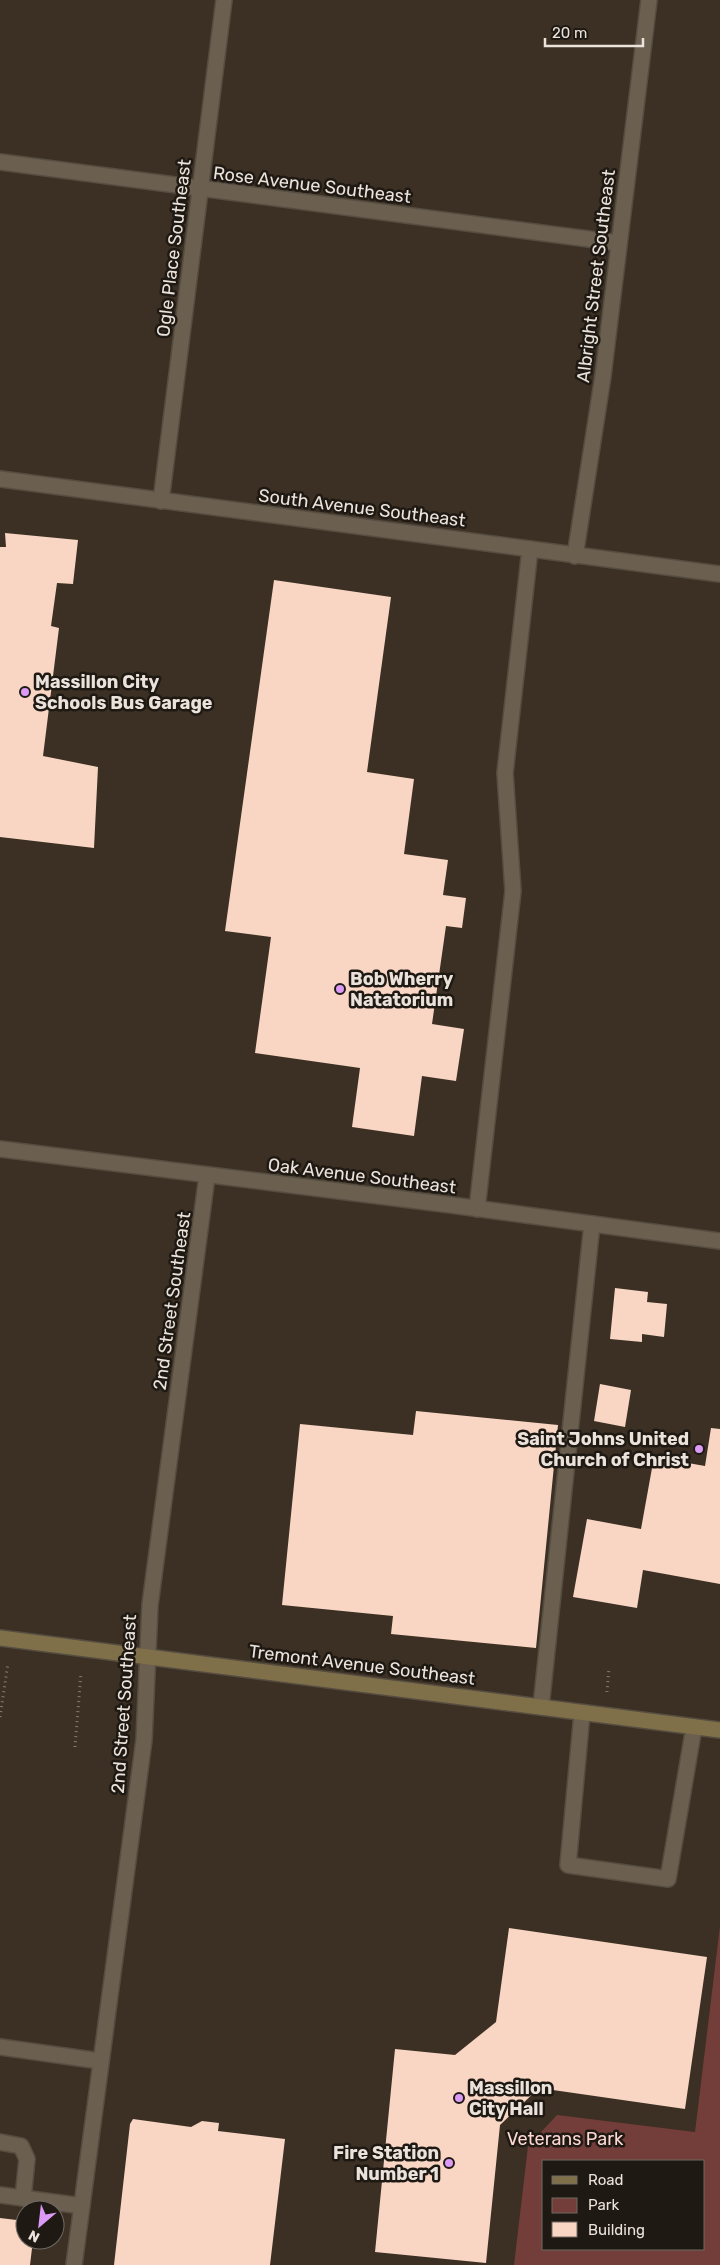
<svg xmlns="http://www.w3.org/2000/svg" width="720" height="2265" font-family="Rubik,sans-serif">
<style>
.green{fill:#733d3a;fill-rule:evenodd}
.building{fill:#f9d5c3}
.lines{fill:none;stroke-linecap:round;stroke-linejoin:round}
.lane-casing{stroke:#564d41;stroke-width:18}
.street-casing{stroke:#564d41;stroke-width:18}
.secondary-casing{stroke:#564d41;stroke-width:18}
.path{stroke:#867d72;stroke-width:3;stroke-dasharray:1 4;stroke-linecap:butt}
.lane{stroke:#6b5f50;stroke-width:15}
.street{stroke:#6b5f50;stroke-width:15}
.secondary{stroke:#80704a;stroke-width:15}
.poi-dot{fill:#da9af6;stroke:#1e1913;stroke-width:2}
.labels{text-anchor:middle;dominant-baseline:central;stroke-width:5;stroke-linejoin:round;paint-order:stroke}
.street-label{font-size:18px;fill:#ebe3db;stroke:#1e1913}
.poi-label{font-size:18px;font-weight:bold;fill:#ebe3db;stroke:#1e1913;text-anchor:start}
.park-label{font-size:18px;fill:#fdd7d3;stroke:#1e1913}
</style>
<rect width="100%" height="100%" fill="#3b3023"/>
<path class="green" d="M720,1926v339h-206l14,-119 29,-31 138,17zM544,2161h160v88h-160z"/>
<g class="building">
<path d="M5,533l73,7 -5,44 -16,-1 -6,43 8,2 -16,128 55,11 -4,81 -94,-11v-290h6z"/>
<path d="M274,580l117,17 -24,175 47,7 -10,75 44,6 -5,35 23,3 -4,30 -16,-2 -14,98 32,5 -8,52 -34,-5 -8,60 -62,-9 8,-59 -105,-15 16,-116 -46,-6z"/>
<path d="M615,1288l33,4 -1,10 20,2 -3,33 -22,-3v8l-32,-3z"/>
<path d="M600,1384l31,6 -6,37 -31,-6z"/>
<path d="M416,1411l142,14 -22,223 -145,-14 2,-18 -111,-11 18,-181 113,11z"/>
<path d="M711,1428l9,1v155l-77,-14 -6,38 -64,-11 14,-78 54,10 13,-72 51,9z"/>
<path d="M509,1928l198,29 -22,152 -146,-21 -39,37 -14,138 -111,-11 20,-203 60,6 41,-33z"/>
<path d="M133,2119l58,8 11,-6 17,2 -1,8 67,8 -15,126h-156l16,-141z"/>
<path d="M0,2218l25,3v19h8l-3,25h-30z"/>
</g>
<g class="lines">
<defs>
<g id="lane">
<path d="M477,1209l36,-318 -8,-118 25,-224"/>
<path d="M541,1707l51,-483"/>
<path d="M582,1713l-14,152 100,14 26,-152"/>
<path d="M0,2142l21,4 6,13 -4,39"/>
<path d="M0,2195l82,11"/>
</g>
<g id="street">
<path d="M0,162l619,81"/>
<path d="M0,479l720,95"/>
<path d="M161,501l63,-501"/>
<path d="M575,556l28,-180 46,-376"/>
<path d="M0,1149l451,56 269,36"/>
<path d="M0,2047l100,14"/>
<path d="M74,2265l70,-525 6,-135 57,-429"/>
</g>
<path id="secondary" d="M0,1638l720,92"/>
</defs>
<use href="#lane" class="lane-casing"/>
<use href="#street" class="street-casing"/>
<use href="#secondary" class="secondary-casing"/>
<g class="path">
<path d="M607,1692l2,-24"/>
<path d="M0,1717l8,-54"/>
<path d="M75,1747l6,-74"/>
</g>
<use href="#lane" class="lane"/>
<use href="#street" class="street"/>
<use href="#secondary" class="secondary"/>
</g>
<g class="poi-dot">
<circle cx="25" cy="692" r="5"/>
<circle cx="340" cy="989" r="5"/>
<circle cx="699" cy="1449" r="5"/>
<circle cx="459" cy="2098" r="5"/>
<circle cx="449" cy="2163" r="5"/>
</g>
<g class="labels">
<g class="street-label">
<text transform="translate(312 185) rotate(7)">Rose Avenue Southeast</text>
<text transform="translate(174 248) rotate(-83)">Ogle Place Southeast</text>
<text transform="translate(596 276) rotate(-83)">Albright Street Southeast</text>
<text transform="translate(362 508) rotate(7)">South Avenue Southeast</text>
<text transform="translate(362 1176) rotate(7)">Oak Avenue Southeast</text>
<text transform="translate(172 1301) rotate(-82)">2nd Street Southeast</text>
<text transform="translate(362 1665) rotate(7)">Tremont Avenue Southeast</text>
<text transform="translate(124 1704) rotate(-86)">2nd Street Southeast</text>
</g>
<g class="poi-label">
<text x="35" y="682">Massillon City<tspan x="35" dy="21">Schools Bus Garage</tspan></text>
<text x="350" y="979">Bob Wherry<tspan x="350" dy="21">Natatorium</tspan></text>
<text x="689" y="1439" text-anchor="end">Saint Johns United<tspan x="689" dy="21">Church of Christ</tspan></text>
<text x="469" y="2088">Massillon<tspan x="469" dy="21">City Hall</tspan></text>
<text x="439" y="2153" text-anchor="end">Fire Station<tspan x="439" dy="21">Number 1</tspan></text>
</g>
<g class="park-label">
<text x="565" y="2139">Veterans Park</text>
</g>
</g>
<rect x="542" y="2160" width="162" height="90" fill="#1e1913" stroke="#706a63"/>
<rect x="552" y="2176" width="25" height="8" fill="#80704a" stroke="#706a63"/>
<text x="588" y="2185" font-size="15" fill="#ebe3db">Road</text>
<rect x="552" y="2198" width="25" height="15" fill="#733d3a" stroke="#706a63"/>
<text x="588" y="2210" font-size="15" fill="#ebe3db">Park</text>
<rect x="552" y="2222" width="25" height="15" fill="#f9d5c3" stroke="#706a63"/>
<text x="588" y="2235" font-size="15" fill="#ebe3db">Building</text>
<g transform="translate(40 2225) rotate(208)"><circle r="24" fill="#1e1913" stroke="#706a63"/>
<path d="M0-4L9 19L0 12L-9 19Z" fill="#da9af6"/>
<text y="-8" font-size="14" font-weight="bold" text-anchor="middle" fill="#ebe3db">N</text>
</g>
<path d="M545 38v8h98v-8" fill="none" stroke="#ebe3db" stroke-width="2.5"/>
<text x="552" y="38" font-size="15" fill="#ebe3db" stroke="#1e1913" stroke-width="4" paint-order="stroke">20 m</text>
</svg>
